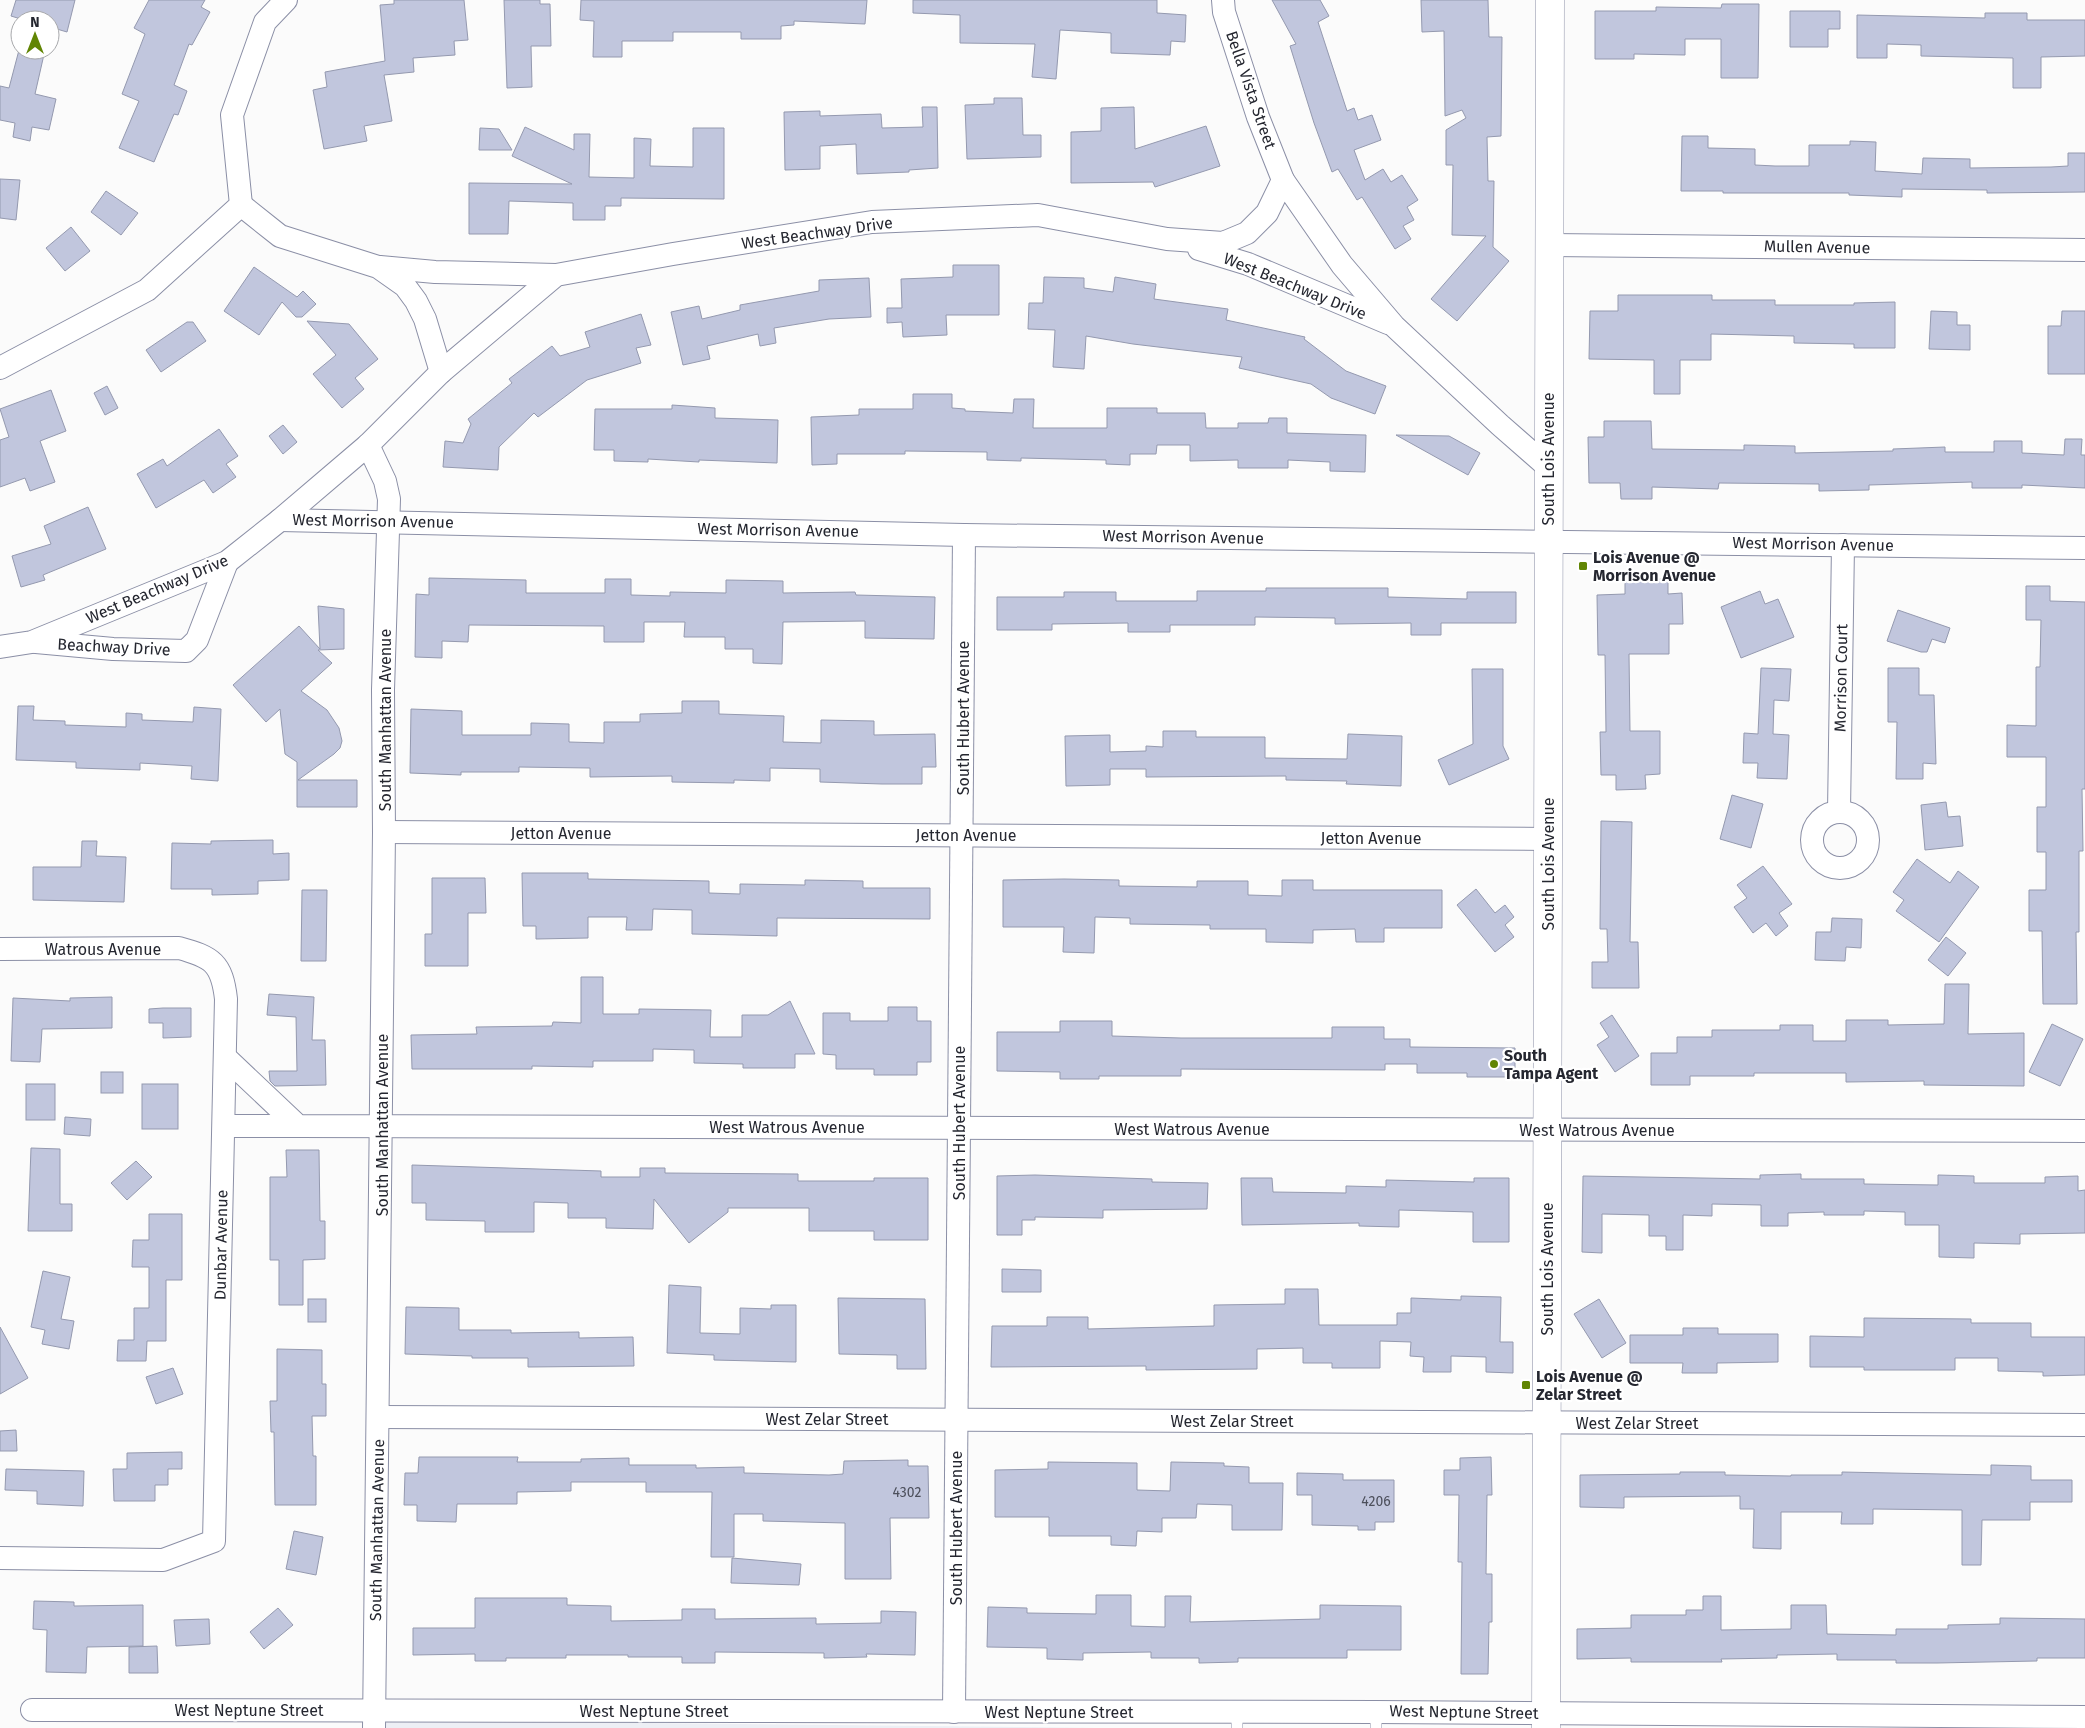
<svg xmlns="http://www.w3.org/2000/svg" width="2085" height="1728" font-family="'Fira Sans',sans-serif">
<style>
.built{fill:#edeff5}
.building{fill:#c1c6dd;stroke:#9499af}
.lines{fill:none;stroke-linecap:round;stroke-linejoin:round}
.service-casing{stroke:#8b8fa6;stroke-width:12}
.minor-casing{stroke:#8b8fa6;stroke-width:24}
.tertiary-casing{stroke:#8b8fa6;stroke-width:29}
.service{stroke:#fff;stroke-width:11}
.minor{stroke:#fff;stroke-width:22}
.tertiary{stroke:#fff;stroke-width:28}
.poi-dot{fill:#618504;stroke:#fff;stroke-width:2}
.labels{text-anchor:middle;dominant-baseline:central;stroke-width:4.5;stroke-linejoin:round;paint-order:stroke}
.number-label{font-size:14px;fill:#4c4f5b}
.street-label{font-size:16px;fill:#252730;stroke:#fff}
.poi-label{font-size:16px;font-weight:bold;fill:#252730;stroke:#fff;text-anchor:start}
</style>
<rect width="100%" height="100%" fill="#fbfbfb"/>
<path class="built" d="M378,1720l720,8h-720z"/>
<g class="building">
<path d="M16,0h59l-8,32 -17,-5v-7h-26l-13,-4z"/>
<path d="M149,0h56l-4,7 9,5 -18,33 -3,-1 -15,41 13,6 -9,24 -4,-1 -20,48 -35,-14 20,-47 -17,-7 23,-60 -11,-6z"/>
<path d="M394,0h70l4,40 -14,1 1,14 -42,3 1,14 -30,3 8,46 -28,5 3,15 -43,8 -11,-59 14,-3 -2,-15 60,-11 -5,-56 14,-1z"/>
<path d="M504,0h36v4h10l1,42h-20l1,41 -25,1z"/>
<path d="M581,0h286l-2,24 -71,-3v4l-13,1v13h-40v-7h-68v9h-51v16h-29l1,-36 -14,-1z"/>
<path d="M913,0h244v13l29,2 -1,27 -14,-1 -1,14 -59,-2v-20l-51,-3 -4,49 -24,-2 3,-33 -75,-1v-28l-47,-2z"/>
<path d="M1272,0h48l9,16 -11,6 29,89 7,-3 4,12 14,-5 9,25 -27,10 11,30 18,-11 8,13 11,-7 16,25 -11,7 7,13 -11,6 8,13 -16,10 -33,-52 -5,3 -19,-31 -6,3 -18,-49 -24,-77 6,-2z"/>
<path d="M1421,0h67l1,37h13l-1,99 -14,1 1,44h6l-1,66 16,14 -52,60 -26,-22 55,-63 -34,-1 1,-70h-7v-35l20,-12 -4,-8 -17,6 -1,-85 -22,1z"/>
<path d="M1722,4h37l-1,74h-37v-39h-36v16l-51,-1v5h-39v-48h61v-4l65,1z"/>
<path d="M1790,11h50v18h-12v18h-38z"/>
<path d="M1985,13h42v7h58v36l-44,1v31h-28v-30l-92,-2v-11l-34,-1v14h-30v-43l128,3z"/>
<path d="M19,50h26l-10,44 21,5 -7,31 -17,-3 -2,14 -17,-4 2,-14 -15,-3v-34l9,2z"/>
<path d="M994,98h28l1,37h18v22l-74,2 -2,-54 29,-1z"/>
<path d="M922,107h15l1,61 -29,2v2l-52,2 -1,-30 -36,2v23l-35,1 -1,-58 36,-1v5l61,-2 1,14 41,-1z"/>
<path d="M1134,107l1,42 71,-23 14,40 -65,21 -2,-5 -82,1v-51l30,-1v-23z"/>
<path d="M525,127l49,23v-16h16l-1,43 45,1v-40l17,1 -1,27 43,1v-39h31v71l-103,-1v8h-16v14h-32v-17l-64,-2 -1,33h-39v-51l103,1 -60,-28z"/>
<path d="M480,128l19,1 13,21h-33z"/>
<path d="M1682,136h26v12l47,1v16l20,1h34v-21h41v-4l26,1 -1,29 47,3 1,-16 47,1v9l81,-1 17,-1v-13h17v39l-98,1v-3l-85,-1v8l-53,-2v-2h-126v-2h-42z"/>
<path d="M0,179l20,1 -4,40 -16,-2z"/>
<path d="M106,191l32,22 -17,22 -30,-23z"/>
<path d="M71,227l19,24 -25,20 -19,-23z"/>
<path d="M953,265h46v50h-53l1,20 -44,2 -1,-15 -15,1v-15h15l-1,-29 52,-2z"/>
<path d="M254,267l43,30 6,-6 13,13 -14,13h-6l-14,-15 -23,33 -35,-24z"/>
<path d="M1044,277l40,1v10l29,4 2,-15 41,7 -2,15 74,10 -2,11 79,17 -1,2 42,32 40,15 -11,28 -44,-16 -20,-14 -72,-16 3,-11 -109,-13 -47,-8 -2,33 -31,-2 2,-37 -27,-1 1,-26h14z"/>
<path d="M869,278l2,39 -42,2 -55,9 2,15 -16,3 -2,-12 -51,12 3,13 -27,6 -12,-53 28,-6 3,13 38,-9v-5l79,-14v-11z"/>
<path d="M1618,295h94v5h63v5h79v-2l41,-1v46h-41v-4l-60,-1v-7l-83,-2v26h-31v34h-26v-34l-65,-1 1,-48h28z"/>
<path d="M1931,311l26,1v13h13v25l-41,-1z"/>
<path d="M2062,311h23v63h-37v-48h13z"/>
<path d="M641,314l10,31 -15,3 5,15 -54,17 -49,37 -4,-4 -35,34 -1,23 -55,-3 2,-26 18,2 8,-19 -3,-5 44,-36 -3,-4 43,-33 8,10 30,-9 -5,-15z"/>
<path d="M307,321l42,3 29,35 -23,19 9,11 -22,19 -29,-34 23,-19z"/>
<path d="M187,322h6l13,19 -45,31 -15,-22z"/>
<path d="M107,386l11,22 -13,7 -11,-22z"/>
<path d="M51,390l15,41 -26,10 15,41 -25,9 -5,-13 -25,9v-47l9,-3 -9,-28z"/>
<path d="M913,394h39v14l13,1v2l48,2 1,-14h20l-1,29h74v-20h50v5h48l1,15h32v-5h30l1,-5h18v15l79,2 -1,37 -35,-1v-9l-42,-2v8h-50v-8l-48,1v-16h-33l-1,9h-26v11l-24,-1v-4l-85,-2v3l-34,-1v-8l-82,-1v3h-68v10l-25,1 -1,-48 48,-2v-6h54z"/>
<path d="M672,405l43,3v10l63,2 -1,43 -78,-3v2l-51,-3v3l-34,-1v-11h-20l1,-41h77z"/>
<path d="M1604,421h47l1,28 92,1v-5l51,1v7l98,-2v-2l52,-2v5h49v-11h28v12l42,2 1,-16h17l-1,16h4v33l-63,-3v3h-50v-6l-103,3v5l-50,1v-7l-100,-1 -1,6 -66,-2v12h-31l-1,-16h-31l-1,-46h16z"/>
<path d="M283,425l14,17 -14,12 -14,-18z"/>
<path d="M219,429l19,27 -12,8 10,13 -23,16 -9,-13 -48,28 -19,-34 26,-15 4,7z"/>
<path d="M1396,435l53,1 31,17 -12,22z"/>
<path d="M88,507l18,42 -63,26 2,5 -24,7 -9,-31 39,-12 -7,-18z"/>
<path d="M429,578l97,2v13h79v-14h26v16l39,1v-4l56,1v-13l57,1v12l72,-1 1,3 79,2 -1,42 -69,-1v-17l-82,1 -1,42 -29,-1v-14h-28v-12h-41l1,-15h-41v20h-40v-16l-135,-1 -1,17 -26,-1v17l-27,-1 1,-63 13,1z"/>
<path d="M1625,579h43v15l14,-1 1,31h-14v30h-40l1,77h30v43l-15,1 1,14 -30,1v-15h-15l-1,-43h6l-1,-77h-7l-1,-60 28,-1z"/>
<path d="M2026,586h24v15l35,1v187h-3l1,62h-4v81h-3l1,72h-34l-1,-73h-13v-41h17v-38h-9v-45h9v-50h-39v-32l29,1v-59h4l1,-47h-15z"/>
<path d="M1266,588h122v9l79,2v-7h49v31h-75v12h-30v-12l-76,1v-6l-80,-1v8h-85v7h-42v-9l-76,1v6h-55v-33h67v-5h52v9h81v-10h69z"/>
<path d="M1760,591l5,13 13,-5 16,38 -53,21 -20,-51z"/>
<path d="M318,606l26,3v40l-26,1 14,13 -31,28 26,19 12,18 3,13 -2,7 -6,6 -36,26h59v27h-60v-45l-12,-8 -5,-45 -14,13 -33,-37 66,-59 21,23z"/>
<path d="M1898,610l52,18 -5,15 -13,-4 -5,13h-6l-34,-11z"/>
<path d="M1761,668l30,1 -2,32 -15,-1 -1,34 16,1 -2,44 -30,-1 1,-15h-15l1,-30 14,1z"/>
<path d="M1888,668h31v27h15l2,69 -13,-1v16h-27l1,-57h-9z"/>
<path d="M1472,669h31v77l6,13 -60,26 -11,-25 35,-16z"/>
<path d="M682,701h37v13l65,2 -1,26 38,1v-23l53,1v14l61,-1 1,33h-14v17h-40l-62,-2v-13l-50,-1v13l-36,-1v3l-62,-1v-6l-82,1v-9l-71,-1v5h-58v3l-51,-2 1,-64 51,2v24h69v-12l38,1v18l35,1v-21h36v-8l42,-1z"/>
<path d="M18,706h16l-1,14 32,1v4l61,2v-14l16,1v6l51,2 1,-15 27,2 -3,72 -27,-2 1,-13 -52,-3v7l-64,-2v-6l-60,-2z"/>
<path d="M1163,731h33v6h69v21l82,1 1,-25 54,2 -1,50 -55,-2 1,-3 -61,-1v-4l-140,1v-8h-36v16l-44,1 -1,-50 45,-1v17l36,-1v-5l17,1z"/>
<path d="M1732,795l31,9 -12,44 -31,-9z"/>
<path d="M1946,802l2,15 12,-1 3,30 -38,4 -4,-45z"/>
<path d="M1601,821l31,1 -2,120h8l1,46h-47v-26h16l-1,-33h-7z"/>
<path d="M273,840v14l16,-1v27l-31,1v13l-46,1v-6h-41l1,-46 39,1v-3z"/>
<path d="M82,841h15l-1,15 30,1 -2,45 -91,-2v-33h48z"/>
<path d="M1917,859l33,24 8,-12 21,16 -40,55 -43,-31 8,-11 -11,-8z"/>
<path d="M1763,866l29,38 -13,9 9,13 -12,10 -10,-13 -13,10 -19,-26 13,-9 -10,-13z"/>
<path d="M522,873h66v6l121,2v12l31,1v-10l65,1v-5l58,1v7h67v31l-153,-1v18l-85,-2v-24l-39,-1 -1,21h-26l1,-13h-39v21l-52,1v-13h-13z"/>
<path d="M432,878h53l1,35h-18v53h-43v-32h7z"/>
<path d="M1064,879l55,1v6l78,1v-6h51v14l34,1v-16h31v10h129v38h-58v14h-28l-1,-13 -42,1v13l-47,-1v-13h-56v-4l-80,-1v-6l-35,-1 -1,36 -31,-1 1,-25h-61v-47z"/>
<path d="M1476,889l19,24 10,-8 9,12 -9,8 9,12 -19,15 -38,-47z"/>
<path d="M302,890h25l-1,71h-25z"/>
<path d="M1832,918l30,1 -1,29 -15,-1 -1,14 -30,-1 1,-28h15z"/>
<path d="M1946,937l20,16 -18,23 -20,-16z"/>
<path d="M581,977h22v37h36v-5l72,1 -1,27h32v-22h26l22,-14 25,53h-20v14h-52v-4l-49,-1v-13l-41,-1v12h-60v6l-61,-1v3h-120l-1,-34 66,-1 -1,-7 76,-1 1,-4 28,1z"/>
<path d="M1945,984h24l-1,50 56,-1v53l-100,-1v-4l-78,1v-9h-92v3h-64v9h-39v-32h26v-16h35v-7h68v-5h33v16h33v-21h42v5l56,-1z"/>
<path d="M269,994l45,3 -2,43h13l1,45 -51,1 -5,-5 -1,-10h28l-1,-54 -29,-2z"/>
<path d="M112,997v31l-70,1 -2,33 -29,-1 2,-63 57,3v-3z"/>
<path d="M888,1007h29v14h14v41h-14v13h-43v-6h-38v-14l-13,-1v-41h27v8h38z"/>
<path d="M163,1008h28v29l-28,1v-15h-14v-14z"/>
<path d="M1612,1015l27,41 -24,16 -18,-27 12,-8 -9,-14z"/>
<path d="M1060,1021h52v15l69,2h151v-11h52v12h26v8l105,1v29h-48v-4h-50v-9h-32v6l-204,-1v7h-82v3h-39v-7l-63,-1v-39h63z"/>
<path d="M2052,1024l31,15 -23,47 -31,-14z"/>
<rect x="101" y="1072" width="22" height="21"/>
<rect x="26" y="1084" width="29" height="36"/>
<rect x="142" y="1084" width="36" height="45"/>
<path d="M65,1117l26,2 -1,17 -26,-2z"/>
<path d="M31,1148l29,1v55h12v27h-44z"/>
<path d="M286,1150h33l1,71h5v38l-22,1v45h-24v-45h-9v-83h17z"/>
<path d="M136,1161l16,16 -25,23 -16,-17z"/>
<path d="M412,1165l189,6v6h39v-9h25v5l133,1v7h76v-3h54v62h-54v-9h-65v-23h-81v4l-39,31 -35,-44 -1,30 -47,-1v-10h-38v-15l-34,-1v30h-49v-11l-59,-1v-17h-14z"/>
<path d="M1801,1174v5h63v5l74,1v-10l36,1v7h71v-6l33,-1v15l7,-1v43l-65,1v10l-46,-1v15l-35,-1v-32h-34v-13l-41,-1v4h-40v-3l-36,1v13h-27v-21l-49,-1v12l-29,-1v35h-17v-14h-17v-21l-47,-1v39l-20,-1 1,-76 177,3v-4z"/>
<path d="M1035,1175l117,4v3l56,1 -1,26 -104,1v8l-68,-1v3h-13v15h-25v-59z"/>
<path d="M1241,1178h31l1,14 73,1v-7l40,1v-7l88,2v-4h35v64h-36v-30l-74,-2v17l-40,-1v-3l-117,2z"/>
<path d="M149,1214h33v66h-16v61h-19l-1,20h-29l1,-21h16v-32h15v-41h-17l1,-27h16z"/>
<path d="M1002,1269l39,1v22h-39z"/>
<path d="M43,1271l27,6 -9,42 13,2 -5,28 -27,-5 3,-14 -14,-3z"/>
<path d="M669,1285l32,2 -1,46 40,1v-26l31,1v-4h25v57l-82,-2v-5l-47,-2z"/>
<path d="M1285,1289h33l1,36h78v-12h14v-15l50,2v-4l40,1 -1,45h13v31l-27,-1v-15l-35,-1v16h-28l1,-15 -14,-1 1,-14 -31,-1v27h-48v-5h-29v-15l-46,1v20l-111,1v-4l-155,1 1,-41h55v-9h41v12l126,-3v-21l71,-1z"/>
<path d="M838,1298l87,1 1,70h-29v-14l-58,-1z"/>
<rect x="308" y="1299" width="18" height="23"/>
<path d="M1599,1299l27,44 -24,15 -28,-44z"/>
<path d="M406,1307l53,1v22h52v3l68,-1v6l54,-1 1,29 -106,1v-9h-56v-2l-67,-2z"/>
<path d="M1864,1318l107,1v4h60v14h54v38l-42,1v-4l-45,-1v-13h-43v12h-91v-3h-54v-31l54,1z"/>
<path d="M0,1327l28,51 -28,16z"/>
<path d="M1683,1328h35v6h60v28l-61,1v10h-35l1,-10h-53v-28h53z"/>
<path d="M277,1349l45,1v34h4v32h-14l1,40h3v49h-41l-1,-73h-3l-1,-31h7z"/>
<path d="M173,1368l10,26 -27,10 -10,-27z"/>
<path d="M16,1430l1,21h-17v-20z"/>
<path d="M182,1452v17h-14v16h-13v16h-41l-1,-32h14v-16z"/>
<path d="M419,1457h99l-1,5h64v-3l48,-1v7h67v3l48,-1v6l85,2 14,-1 1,-13 64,-1v6h20l1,52h-39l1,61h-46v-56l-82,-2v-7h-29v43h-23l1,-65h-66v-10h-75v9l-54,1v12h-60l-1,18 -39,-1v-16h-13l1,-32h13z"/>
<path d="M1491,1457l1,38h-5l-1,79h6v48h-3l-1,52h-27l1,-112h-4l1,-67h-15v-25h16v-12z"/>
<path d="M1048,1462l89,1v27l33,1 1,-29 53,1v3l25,1v16h34l-1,47h-50v-25l-35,-1 -1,14h-34v14l-25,-1 -1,15 -25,-1v-9h-62v-19h-54v-47l53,-1z"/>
<path d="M1991,1465l40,1v14h41v22h-42v18h-48l-1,45h-19v-55l-89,-1v15h-32l1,-12h-61v37l-28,-1 1,-39h-14v-13l-116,1v11l-44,-1v-32l100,-1v-2h45v3l66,1v-1h51v-3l149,3z"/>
<path d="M6,1469l78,2 -1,35 -46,-2v-13l-32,-1z"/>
<path d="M1297,1473l46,1v6h51v42h-19v8h-17v-4l-46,-1v-30h-15z"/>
<path d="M294,1531l29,6 -7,38 -30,-6z"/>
<path d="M732,1558l69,6 -2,21 -68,-2z"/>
<path d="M1096,1595h35v31l34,1v-31h26l-1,26 130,-3v-14l81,1v44h-54v8h-109v4l-39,1v-5h-48v-6l-68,1v7l-36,-1v-11l-60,-1 1,-40 39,1v5l69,1z"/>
<path d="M1703,1596h18v34l70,-1v-24h35l1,29 69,1v-6h52v-4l52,-1v-6l85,1v39h-48v3l-100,2h-41v-3h-59v-6l-60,1v3l-56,1 1,3h-91v-4l-54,1v-30l54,-1v-13h55v-5h17z"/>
<path d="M475,1598h92v7l44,1v15l71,-1v-11h33v10l101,-1v6l65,-1v-12l35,1 -1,43 -49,-1 1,3 -43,1v-5l-109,-1v11h-33v-6h-54v-2h-62v3h-60v3h-31v-7l-62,1v-27h62z"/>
<path d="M34,1601l40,1v4l69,-1v41l-56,1 -1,26 -40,-1 1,-42 -14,-1z"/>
<path d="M278,1608l15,17 -29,24 -14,-17z"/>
<path d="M209,1619l1,25 -34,2 -2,-26z"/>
<path d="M157,1646l1,27h-29v-26z"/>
</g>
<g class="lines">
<defs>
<g id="service">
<path d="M1237,1728v-16"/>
<path d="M1376,1728v-16"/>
</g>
<g id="minor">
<path d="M1223,0l1,12 34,105 25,63"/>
<path d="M241,205l39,31 98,31 27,19 11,15 9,18 16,53"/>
<path d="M1549,245l536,5"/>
<path d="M1199,249l49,15 140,59"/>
<path d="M380,267l55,5 121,3"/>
<path d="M0,368l147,-78 94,-85 -9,-90 33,-93 21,-22"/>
<path d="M368,445l17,36 4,18 -6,191 1,142 -10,896"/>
<path d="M280,520l684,15 1121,13"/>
<path d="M36,642l77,7 73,2 11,-11 30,-78"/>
<path d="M0,647l32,-5 195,-80 53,-42 88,-75 73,-73 115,-97 117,-21 199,-32 166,-7 129,24 56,4 24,-10 20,-20 16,-33 59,85 52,61 106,99 48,42"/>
<path d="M1839,812l4,-267"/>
<circle cx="1840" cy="840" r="28"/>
<path d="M384,832l1164,7"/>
<path d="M0,949l179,-1c33,9 43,15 47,51l-12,542 -51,19 -163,-2"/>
<path d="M225,1057l73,69 1787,5"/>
<path d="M224,1126h74"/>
<path d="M379,1417l1706,8"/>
<path d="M32,1710l1344,2 709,5"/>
<path d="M954,1712l10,-1177"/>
</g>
<path id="tertiary" d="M1546,1728l4,-1728"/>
</defs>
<use href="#service" class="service-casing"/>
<use href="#minor" class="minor-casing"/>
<use href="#tertiary" class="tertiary-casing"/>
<use href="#service" class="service"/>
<use href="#minor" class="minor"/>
<use href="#tertiary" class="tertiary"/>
</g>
<g class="poi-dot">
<rect x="1578" y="561" width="10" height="10" rx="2.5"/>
<circle cx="1494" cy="1064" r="5"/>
<rect x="1521" y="1380" width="10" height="10" rx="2.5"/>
</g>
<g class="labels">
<g class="number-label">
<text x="907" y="1492">4302</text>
<text x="1376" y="1501">4206</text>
</g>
<g class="street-label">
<text transform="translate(1251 90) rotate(71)">Bella Vista Street</text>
<text transform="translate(817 233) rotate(-8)">West Beachway Drive</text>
<text transform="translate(1817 247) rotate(1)">Mullen Avenue</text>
<text transform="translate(1295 286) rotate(22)">West Beachway Drive</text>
<text transform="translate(1548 459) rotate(-90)">South Lois Avenue</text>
<text transform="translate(373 521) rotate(1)">West Morrison Avenue</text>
<text transform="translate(778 530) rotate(1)">West Morrison Avenue</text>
<text transform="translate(1183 537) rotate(1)">West Morrison Avenue</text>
<text transform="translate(1813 544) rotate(1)">West Morrison Avenue</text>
<text transform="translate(157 589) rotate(-23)">West Beachway Drive</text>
<text transform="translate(114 647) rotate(3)">Beachway Drive</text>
<text transform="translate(1841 678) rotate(-89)">Morrison Court</text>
<text transform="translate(963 718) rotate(-90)">South Hubert Avenue</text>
<text transform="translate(385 720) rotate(-90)">South Manhattan Avenue</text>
<text x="561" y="833">Jetton Avenue</text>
<text x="966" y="835">Jetton Avenue</text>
<text x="1371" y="838">Jetton Avenue</text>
<text transform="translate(1548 864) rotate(-90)">South Lois Avenue</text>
<text x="103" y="949">Watrous Avenue</text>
<text transform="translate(959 1123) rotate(-90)">South Hubert Avenue</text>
<text transform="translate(382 1125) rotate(-90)">South Manhattan Avenue</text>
<text x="787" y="1127">West Watrous Avenue</text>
<text x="1192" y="1129">West Watrous Avenue</text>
<text x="1597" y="1130">West Watrous Avenue</text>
<text transform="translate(221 1245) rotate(-89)">Dunbar Avenue</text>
<text transform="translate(1547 1269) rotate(-90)">South Lois Avenue</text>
<text x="827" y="1419">West Zelar Street</text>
<text x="1232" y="1421">West Zelar Street</text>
<text x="1637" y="1423">West Zelar Street</text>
<text transform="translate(956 1528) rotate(-90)">South Hubert Avenue</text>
<text transform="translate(377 1530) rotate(-89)">South Manhattan Avenue</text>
<text x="249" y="1710">West Neptune Street</text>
<text x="654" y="1711">West Neptune Street</text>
<text x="1059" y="1712">West Neptune Street</text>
<text transform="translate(1464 1712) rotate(1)">West Neptune Street</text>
</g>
<g class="poi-label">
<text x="1593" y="557">Lois Avenue @<tspan x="1593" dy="18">Morrison Avenue</tspan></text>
<text x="1504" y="1055">South<tspan x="1504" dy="18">Tampa Agent</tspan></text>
<text x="1536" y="1376">Lois Avenue @<tspan x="1536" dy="18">Zelar Street</tspan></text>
</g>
</g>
<g transform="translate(35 35)"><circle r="24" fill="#ffffff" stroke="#a8a9ac"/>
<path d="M0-4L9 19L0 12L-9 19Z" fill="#618504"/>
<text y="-8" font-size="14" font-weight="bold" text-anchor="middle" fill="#252730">N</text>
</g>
</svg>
